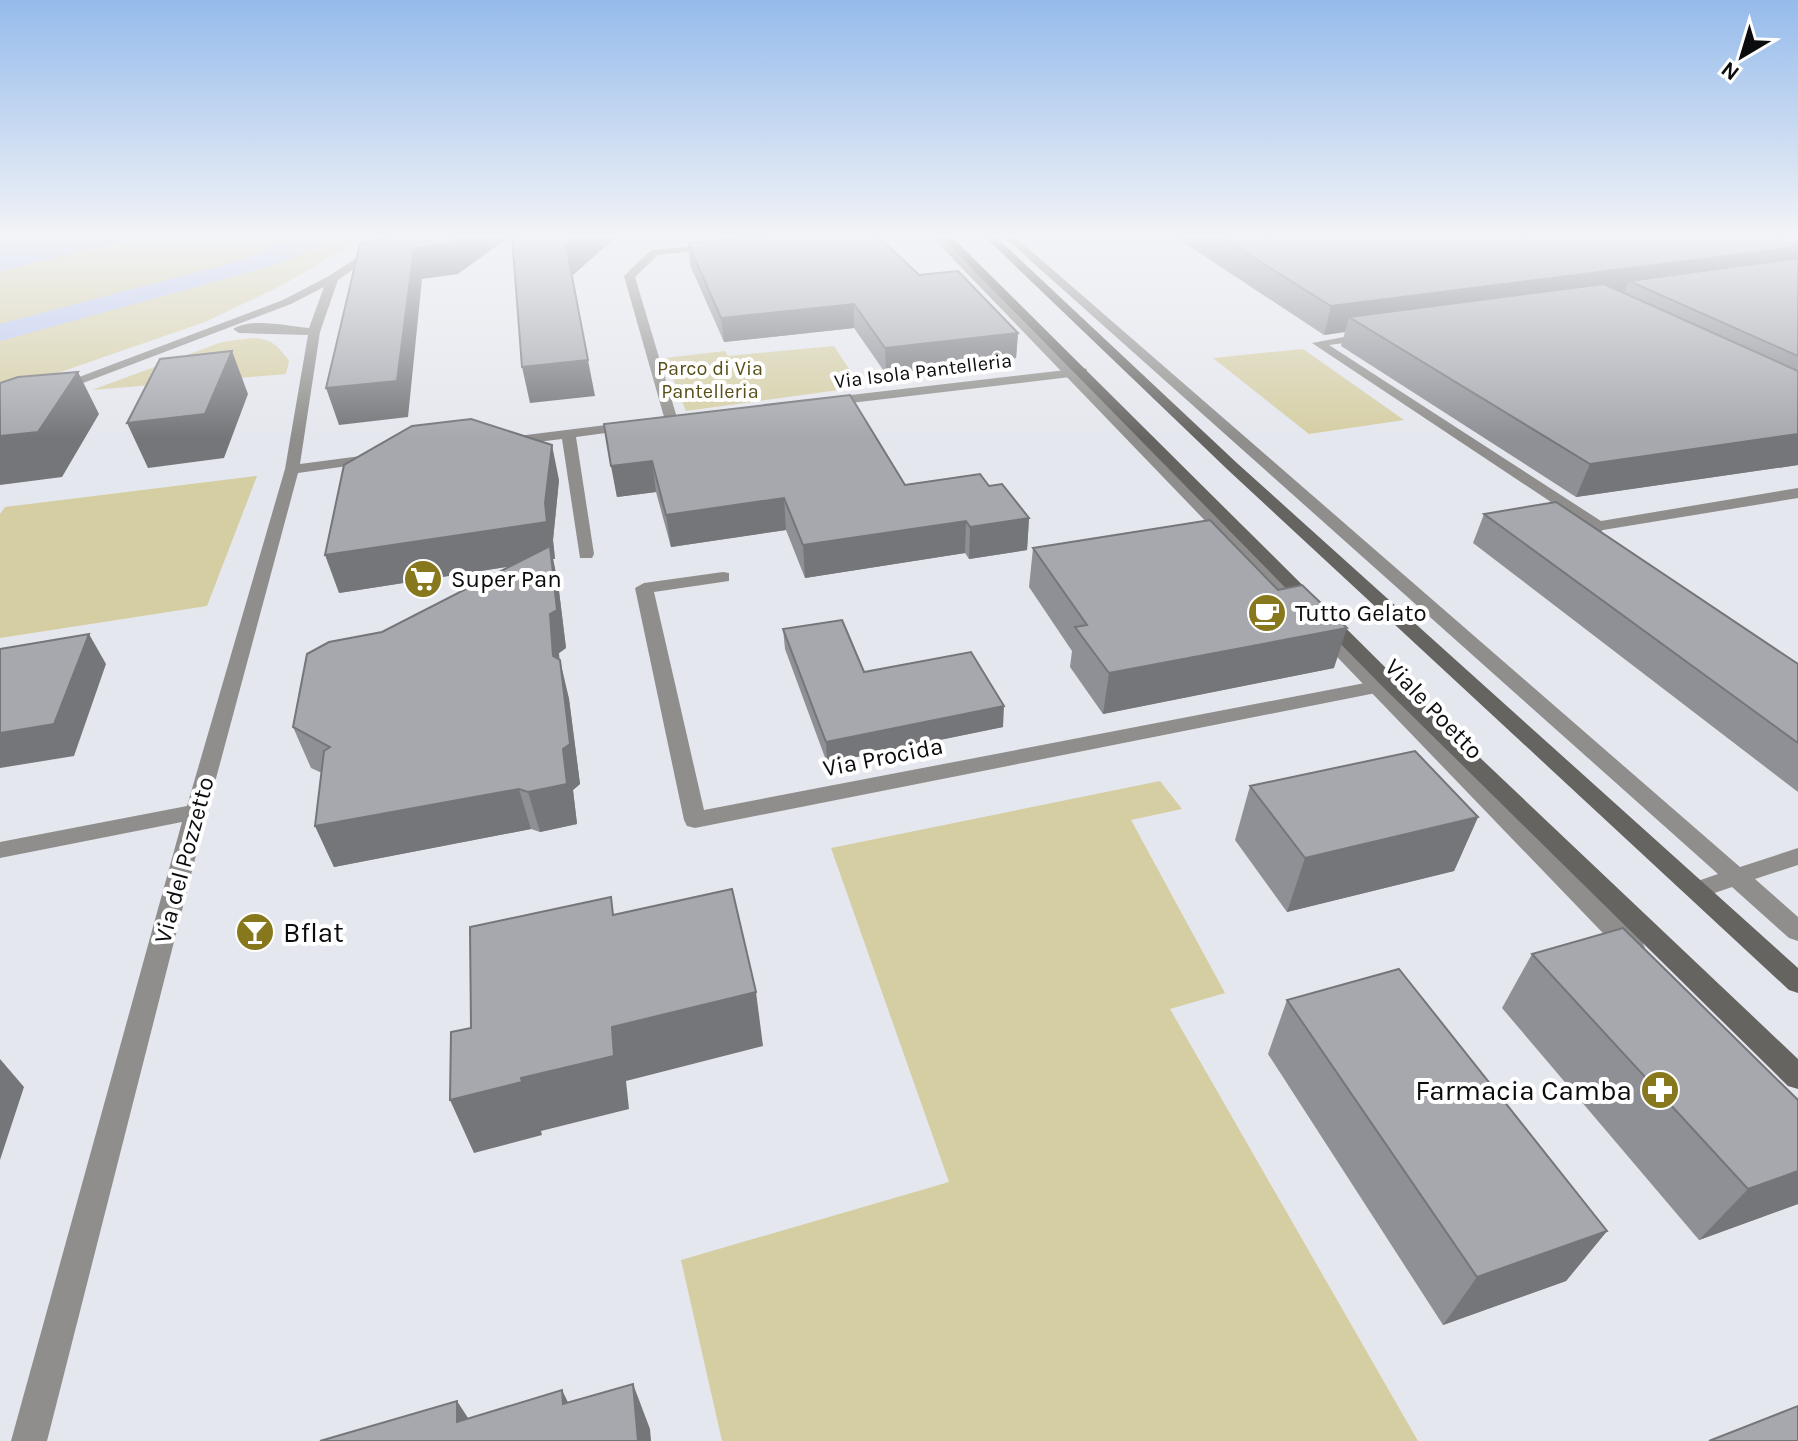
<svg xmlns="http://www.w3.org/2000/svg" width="1798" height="1441" font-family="Karla,sans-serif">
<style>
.green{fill:#d5cea3}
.water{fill:#b9c5f0}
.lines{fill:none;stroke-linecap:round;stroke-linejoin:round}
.lane{fill:#8f8e8c;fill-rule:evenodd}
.street{fill:#8f8e8c;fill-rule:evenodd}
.secondary{fill:#656461;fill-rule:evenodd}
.wall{fill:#8f9096}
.shaded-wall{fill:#74767a}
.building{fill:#a6a8ae;stroke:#74767a;stroke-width:2}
.labels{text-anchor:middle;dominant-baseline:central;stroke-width:8;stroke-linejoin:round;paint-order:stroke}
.far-park-label{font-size:20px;fill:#584f19;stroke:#fff}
.far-street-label{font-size:20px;fill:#0b0c0e;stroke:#fff}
.poi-label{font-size:24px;fill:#0b0c0e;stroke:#fff;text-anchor:start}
.street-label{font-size:24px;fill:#0b0c0e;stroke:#fff}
.near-poi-label{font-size:28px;fill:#0b0c0e;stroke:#fff;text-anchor:start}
</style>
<rect width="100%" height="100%" fill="#e5e7ee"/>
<g class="green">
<path d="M0,236h365l-82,49 -78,37 -205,71z"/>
<path d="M252,338c20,1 25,7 37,23l-3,13 -194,16 130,-48z"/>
<path d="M834,346l27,41 -175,24 -21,-53 60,-7 3,5z"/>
<path d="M1303,349l101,71 -95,14 -96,-76z"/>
<path d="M257,476l-50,130 -207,32v-124l5,-7z"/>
<path d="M1160,781l22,28 -51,11 94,173 -55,16 248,432h-696l-41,-181 268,-78 -118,-334z"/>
</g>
<g class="water">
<path d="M0,236h146l-146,35z"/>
<path d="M297,236h40l-55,27 -282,78v-17l243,-64z"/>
</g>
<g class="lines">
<g class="lane">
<path d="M931,236h11l363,368 3,4 -3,4h-12z"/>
<path d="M1003,236h11l726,631 58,-19v17l-43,14 43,38v24l-9,-3 -57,-51 -35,12 -8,-3 -4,-6 4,-6 29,-10z"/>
<path d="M1370,332l6,4 -2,3 -45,6 272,176 197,-33v10l-195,32 -10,7h-12l-2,-3 8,-8 -275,-183z"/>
<path d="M1322,626l6,1 314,314 3,7 -3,7 -9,3 -9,-3 -308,-320 -3,-4z"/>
</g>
<g class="street">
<path d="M389,236h12l-63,44 -18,52 -20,132 76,-10 7,4 -7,4 -78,11 -91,339 -160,629h-36l171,-619 -182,36v-16l187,-36 98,-337 23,-134 -69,-2 -6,-4c18,-12 55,-3 76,-1l15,-41 -33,17 -229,87 -12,-3 233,-88 46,-24z"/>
<path d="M716,244l-4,5 -54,6 -23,22 43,144 -12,3 -42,-148 27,-26z"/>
<path d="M1083,368l4,1v6l-262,31 -7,-4 7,-4z"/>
<path d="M630,422l5,1v6l-59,8 18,117 -2,4h-12l-18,-119 -59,7 -7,-4 7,-4z"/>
<path d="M723,572l6,1v8l-75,11 50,218 687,-132 10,6 -10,6 -696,138 -8,-2 -3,-6 -49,-232 9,-5z"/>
</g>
<g class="secondary">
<path d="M940,236h11l447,444 400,379v30l-10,-3 -404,-398z"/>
<path d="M984,236h11l243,228 560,504v25l-9,-3 -561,-520z"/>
</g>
</g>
<g class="wall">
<path d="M1174,236h624v229l-222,32 -235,-151 4,-14 -21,3z"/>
<path d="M688,243l231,32 99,58 -2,25 -130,16 -32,-46 -130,14 -34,-77z"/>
<path d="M604,424l301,61 84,1 40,32 -2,32 -58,9 -4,-6 -160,25 -19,-48 -115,17 -15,-55 -39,5z"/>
<path d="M559,480l-6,60 2,19h-2l5,24 8,65 -7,5v7l10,39 11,85 -7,6 4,34 -37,8 -9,-3 -197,38 -19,-41 7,-53 -11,-5 -18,-41 89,-95 129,-66 -172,27z"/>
<path d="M1484,514l314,150v128l-325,-249z"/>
<path d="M1033,548l301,120 -231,46 -33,-47 2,-16 -43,-64z"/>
<path d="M783,629l81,43 139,55 -176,36 -42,-114z"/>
<path d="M1250,786l228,31 -24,54 -167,41 -52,-72z"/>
<path d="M1532,954l266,146v104l-99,36 -197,-232z"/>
<path d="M1287,1000l320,231 -41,50 -123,44 -175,-271z"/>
</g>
<g class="shaded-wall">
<path d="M461,236h49l-52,38 -36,5 -14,138 -69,8 -13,-37 88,-140z"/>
<path d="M578,236h39l-45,40 -6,-31z"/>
<path d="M1798,247v25l-169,9 -6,14 -274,22 -4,15 -21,3 7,-29z"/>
<path d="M854,304v24l-130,14 -3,-24z"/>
<path d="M1018,333l-2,25 -130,16 -1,-26z"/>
<path d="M232,351l16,43 -24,64 -76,10 -21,-45z"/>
<path d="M588,360l7,36 -65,7 -8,-36z"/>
<path d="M78,372l21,42 -37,63 -62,8v-49z"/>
<path d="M1798,434v31l-222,32 14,-33z"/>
<path d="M552,445l7,35 -6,60 2,19h-2l5,24 8,65 -7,5 4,42 -10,-39 -3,-42 2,-54 -213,33 -14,-38 220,-52z"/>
<path d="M652,461l4,31 -39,5 -6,-31z"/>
<path d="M784,498l2,32 -115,17 -5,-32z"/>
<path d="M1029,518l-2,32 -58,9 1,-32z"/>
<path d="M966,521l-1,32 -160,25 -2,-33z"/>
<path d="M1347,628l-13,40 -231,46 6,-41z"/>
<path d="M89,634l17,30 -32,92 -74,12v-35z"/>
<path d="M560,660l9,39 11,85 -7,6 4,34 -37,8 -12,-40 35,-43z"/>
<path d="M1004,706l-1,21 -176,36 -1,-21z"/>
<path d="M519,789l12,40 -197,38 -19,-41z"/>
<path d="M1478,817l-24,54 -167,41 18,-54z"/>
<path d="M756,992l7,54 -137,35 3,28 -88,22 1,4 -68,18 -24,-53 71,-22 91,-51z"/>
<path d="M0,1059l24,28 -24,73z"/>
<path d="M1798,1171v33l-99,36 49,-51z"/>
<path d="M1607,1231l-41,50 -123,44 34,-48z"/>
<path d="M633,1384l17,45 1,12h-13z"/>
<path d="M562,1390l22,45 -21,-31z"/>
<path d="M457,1401l26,40 -26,-19z"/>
</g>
<g class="building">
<path d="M388,236h73l-11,8 -36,4 -17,133 -71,7 34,-144z"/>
<path d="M512,236h66l-12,9 22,115 -66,7z"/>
<path d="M763,236h115l41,39 39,-4 60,62 -133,15 -31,-44 -133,14 -33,-75z"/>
<path d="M1219,236h579v11l-467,59z"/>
<path d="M1798,258v98l-169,-75z"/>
<path d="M1604,284l194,87v63l-208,30 -241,-147z"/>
<path d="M232,351l-27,63 -78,9 33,-64z"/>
<path d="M78,372l-40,60 -38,4v-53l18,-6z"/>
<path d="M850,395l55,90 75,-11 9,12 13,-2 27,34 -59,9 -4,-6 -163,24 -19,-47 -118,17 -14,-54 -41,5 -7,-42z"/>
<path d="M471,419l81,26 -7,58 2,19 -222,33 19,-90 68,-39z"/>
<path d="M1556,502l242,162v79l-314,-229z"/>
<path d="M1210,520l68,70 24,-5 45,43 -238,45 -34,-46 12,-2 -54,-77z"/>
<path d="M550,546l7,64 -7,4 3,42 7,4 10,84 -7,5 4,35 -39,8 -9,-3 -204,37 9,-75 6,-4 -37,-20 14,-73 22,-12 53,-10z"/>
<path d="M842,620l22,52 107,-20 33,54 -178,36 -43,-113z"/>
<path d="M89,634l-35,90 -54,9v-84z"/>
<path d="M1415,751l63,66 -173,41 -55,-72z"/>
<path d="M732,889l24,103 -144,35 2,29 -93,22 1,4 -72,18 1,-68 20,-4 -1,-101 141,-30 2,18z"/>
<path d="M1623,928l175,172v71l-50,18 -216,-235z"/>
<path d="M1399,969l208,262 -130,46 -190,-277z"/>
<path d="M633,1384l5,57h-318l137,-40v21l105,-32 1,14z"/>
<path d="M1798,1406v35h-89z"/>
</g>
<linearGradient id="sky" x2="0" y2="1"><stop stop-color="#95bbeb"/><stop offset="0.54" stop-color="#f3f4f7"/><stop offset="1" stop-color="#f3f4f7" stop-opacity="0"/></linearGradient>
<rect width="1798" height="438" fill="url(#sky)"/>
<defs>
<symbol id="supermarket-disc" viewBox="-11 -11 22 22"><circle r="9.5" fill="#87781d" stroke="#fff"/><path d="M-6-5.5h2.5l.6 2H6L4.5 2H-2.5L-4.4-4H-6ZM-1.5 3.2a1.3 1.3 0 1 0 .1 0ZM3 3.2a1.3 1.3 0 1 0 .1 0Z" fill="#fff"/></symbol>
<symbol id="cafe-disc" viewBox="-11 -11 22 22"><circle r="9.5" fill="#87781d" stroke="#fff"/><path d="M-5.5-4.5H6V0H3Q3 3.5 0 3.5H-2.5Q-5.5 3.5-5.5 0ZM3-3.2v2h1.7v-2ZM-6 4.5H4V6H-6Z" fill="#fff"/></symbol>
<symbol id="bar-disc" viewBox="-11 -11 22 22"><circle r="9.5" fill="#87781d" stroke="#fff"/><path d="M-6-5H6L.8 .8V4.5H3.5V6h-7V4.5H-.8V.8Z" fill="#fff"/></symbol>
<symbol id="pharmacy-disc" viewBox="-11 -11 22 22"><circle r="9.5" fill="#87781d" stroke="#fff"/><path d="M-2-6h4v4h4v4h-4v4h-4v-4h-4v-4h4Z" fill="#fff"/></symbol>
</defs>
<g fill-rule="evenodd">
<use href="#supermarket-disc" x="401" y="557" width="44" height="44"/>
<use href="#cafe-disc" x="1245" y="591" width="44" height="44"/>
<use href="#bar-disc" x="233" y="910" width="44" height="44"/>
<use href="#pharmacy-disc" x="1638" y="1068" width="44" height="44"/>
</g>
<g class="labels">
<g class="far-park-label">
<text x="710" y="368">Parco di Via<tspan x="710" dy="23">Pantelleria</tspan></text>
</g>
<g class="far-street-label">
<text transform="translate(923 371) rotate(-7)">Via Isola Pantelleria</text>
</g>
<g class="poi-label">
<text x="451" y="579">Super Pan</text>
<text x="1295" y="613">Tutto Gelato</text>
</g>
<g class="street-label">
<text transform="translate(1434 709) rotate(46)">Viale Poetto</text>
<text transform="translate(883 757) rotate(-11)">Via Procida</text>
<text transform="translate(184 860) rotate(-75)">Via del Pozzetto</text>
</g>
<g class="near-poi-label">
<text x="283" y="932">Bflat</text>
<text x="1632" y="1090" text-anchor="end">Farmacia Camba</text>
</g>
</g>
<g transform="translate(1742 56) rotate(218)" stroke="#ffffff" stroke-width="6" paint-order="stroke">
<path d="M0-6L14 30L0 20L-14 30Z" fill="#0b0c0e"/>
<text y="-12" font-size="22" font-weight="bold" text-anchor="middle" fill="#0b0c0e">N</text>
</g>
</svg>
